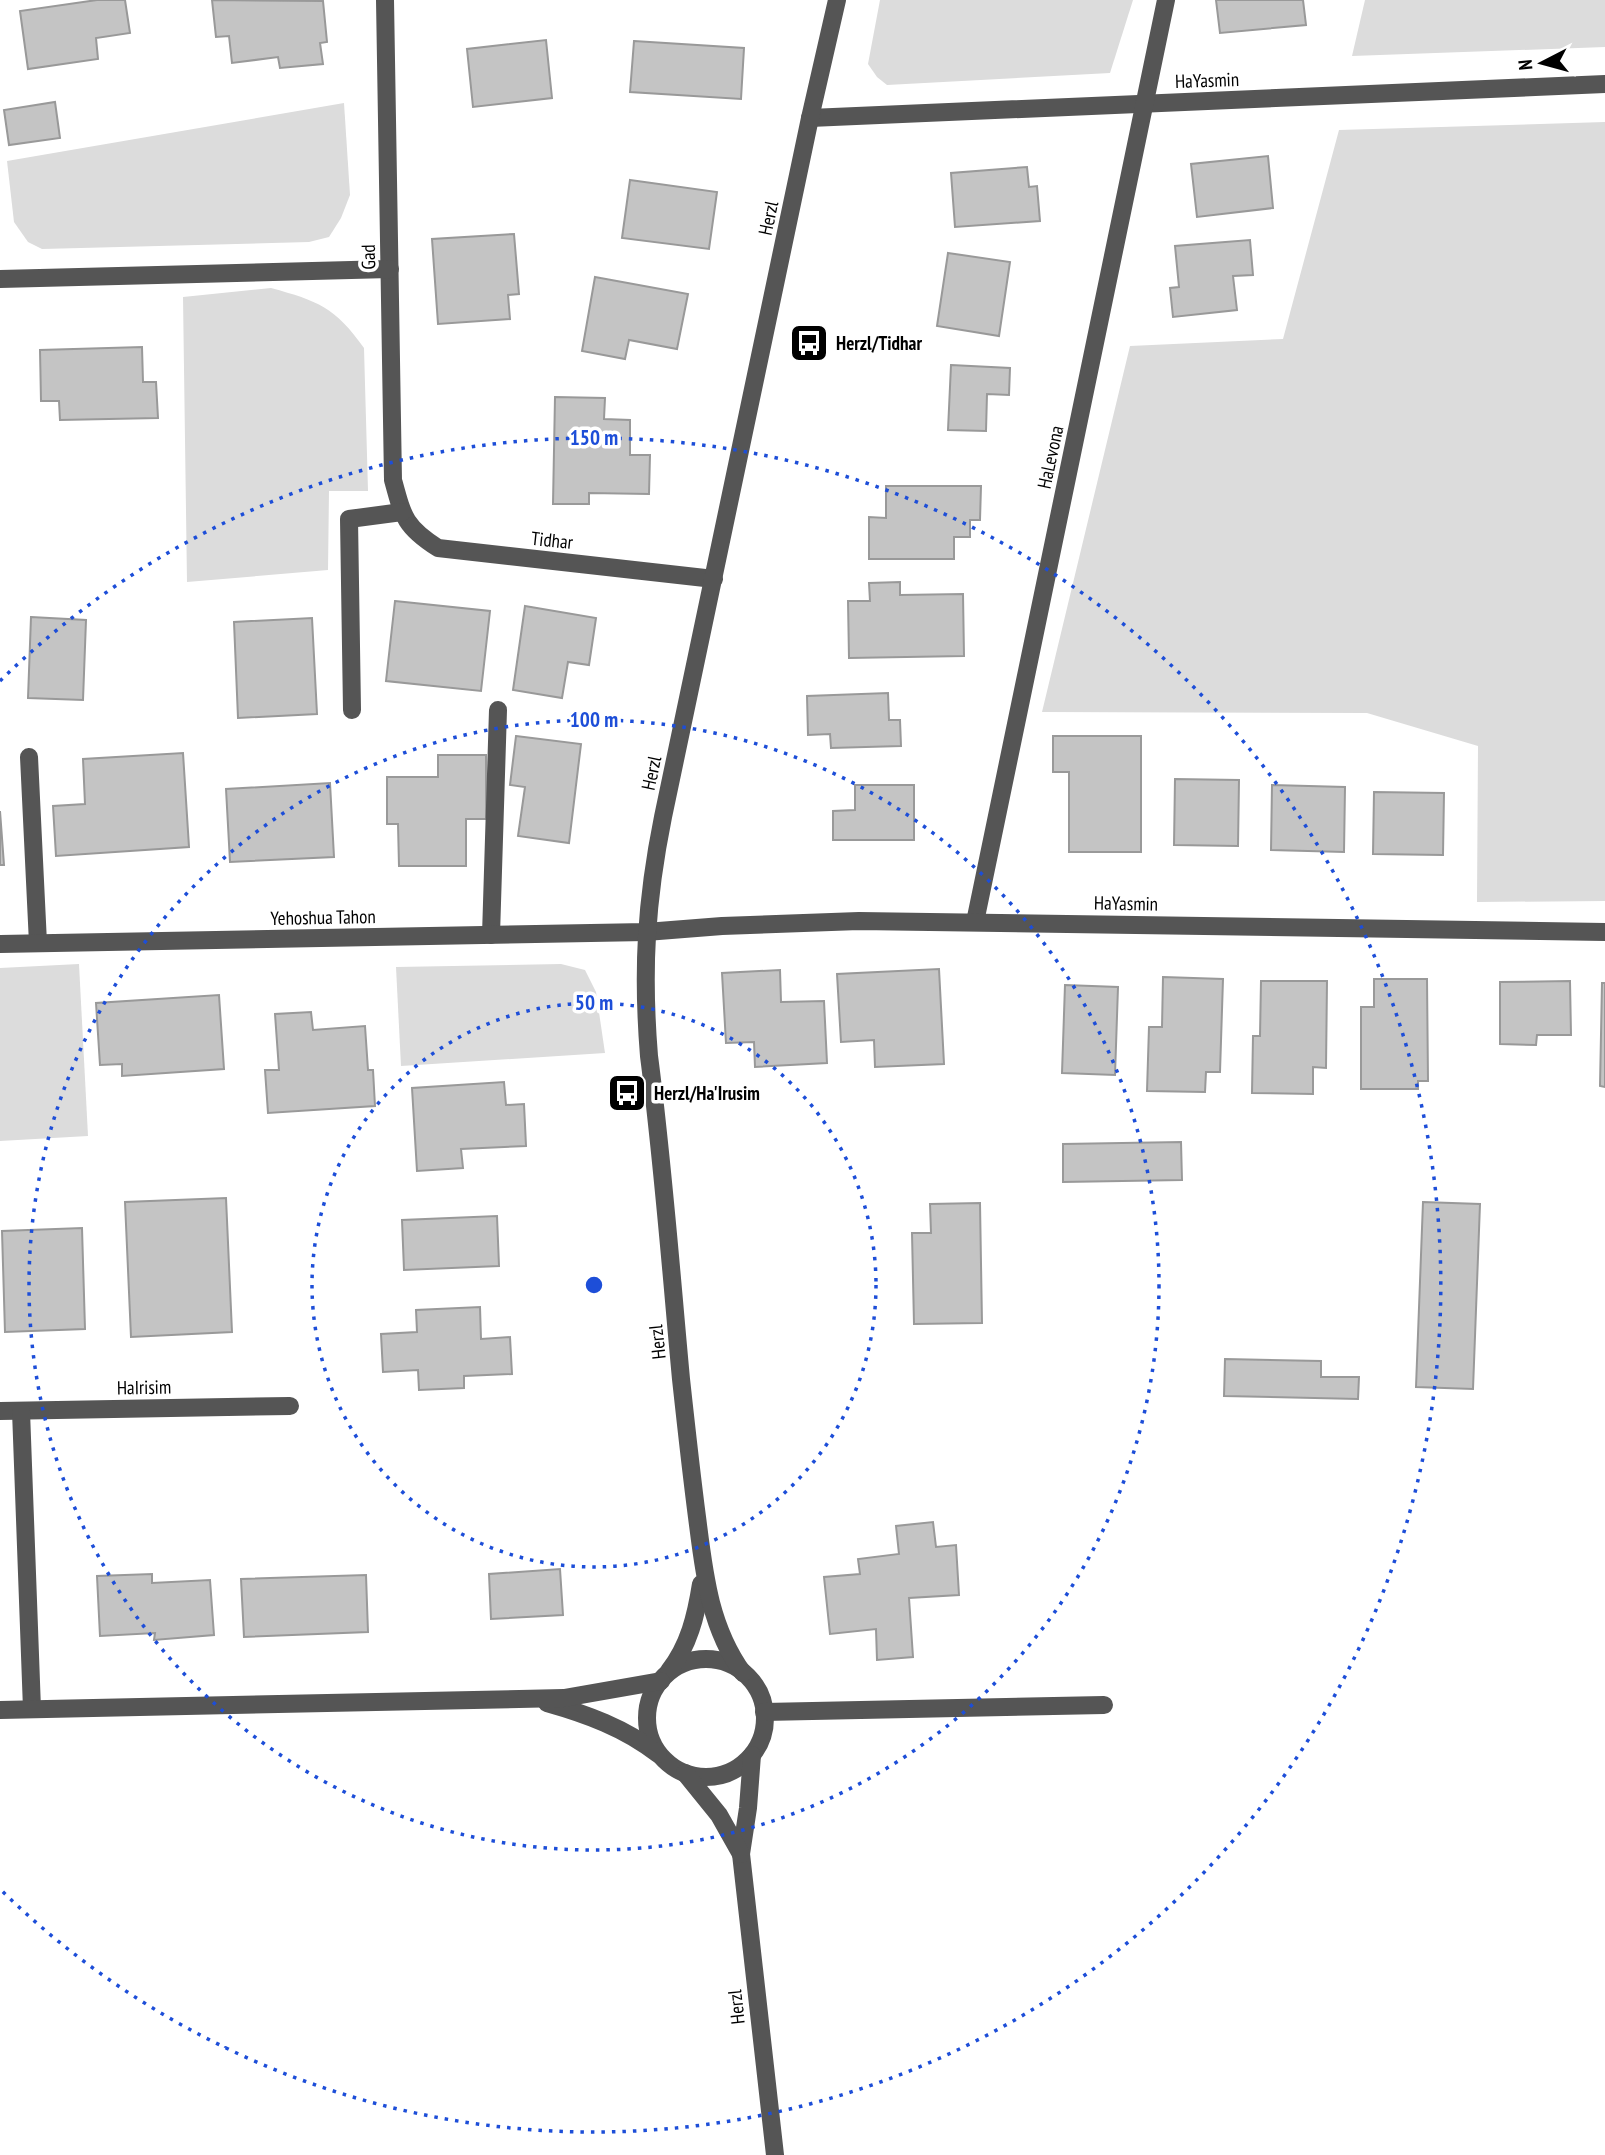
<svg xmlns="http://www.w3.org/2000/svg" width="1605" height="2155" font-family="'PT Sans Narrow',sans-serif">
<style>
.green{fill:#dcdcdc}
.building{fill:#c4c4c4;stroke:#999;stroke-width:2}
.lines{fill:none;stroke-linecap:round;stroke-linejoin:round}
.minor{stroke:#555;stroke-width:18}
.ring{fill:none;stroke:#1d4ed8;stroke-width:3.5;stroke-dasharray:3.5 7}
.labels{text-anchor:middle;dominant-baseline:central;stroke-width:7;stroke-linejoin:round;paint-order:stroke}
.street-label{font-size:19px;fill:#000;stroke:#fff}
.poi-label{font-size:19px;font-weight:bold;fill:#000;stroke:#fff;text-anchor:start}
.centre{fill:#1d4ed8;stroke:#fff;stroke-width:3.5}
.ring-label{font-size:21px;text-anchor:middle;font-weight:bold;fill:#1d4ed8;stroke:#fff;stroke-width:7;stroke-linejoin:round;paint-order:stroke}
</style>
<rect width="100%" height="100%" fill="#fff"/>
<g class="green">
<path d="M880,0h253l-23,73 -223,12 -10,-8 -9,-13z"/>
<path d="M1365,0h240v47l-253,9z"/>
<path d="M344,103l6,92 -9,23 -12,19 -20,5 -267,7 -14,-7 -14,-20 -7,-61z"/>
<path d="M1605,122v779l-128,1 1,-156 -111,-33 -325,-1 88,-366 153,-7 56,-209z"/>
<path d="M271,288c47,13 64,19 93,60l4,143h-39l-1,79 -141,12 -4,-285z"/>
<path d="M79,964l9,172 -88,5v-173z"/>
<path d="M561,964l24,6 11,22 9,61 -204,13 -5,-99z"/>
</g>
<g class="building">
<path d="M97,0h28l5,33 -34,5 2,21 -70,10 -8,-58z"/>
<path d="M212,0l111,1 4,41 -7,1 3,21 -43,4 -2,-11 -46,6 -3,-27 -13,1z"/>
<path d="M1216,0h87l3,25 -86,8z"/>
<path d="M546,40l6,58 -79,9 -6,-58z"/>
<path d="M634,41l110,7 -3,51 -111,-7z"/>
<path d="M55,102l5,36 -51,7 -5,-35z"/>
<path d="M1268,156l5,52 -76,9 -6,-53z"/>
<path d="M1027,167l2,20 8,-1 3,35 -85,6 -4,-54z"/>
<path d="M630,180l87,12 -8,57 -87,-11z"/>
<path d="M514,234l5,60 -11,1 2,24 -72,5 -6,-85z"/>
<path d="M1250,240l3,35 -20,1 4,34 -64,7 -3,-29 9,-1 -4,-41z"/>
<path d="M948,253l62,9 -11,74 -62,-10z"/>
<path d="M595,277l93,17 -11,55 -48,-9 -4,19 -43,-8z"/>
<path d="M142,347l1,35h13l2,36 -98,2 -1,-19h-18l-1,-51z"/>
<path d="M951,365l59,3 -1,27 -22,-1 -1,37 -38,-1z"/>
<path d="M555,397l50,1 -1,21 26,1v35h20l-1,39 -60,-1v11h-36z"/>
<path d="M886,486h95l-1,34h-10v17h-16v22h-85v-42l17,1z"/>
<path d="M900,582v13l63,-1 1,62 -115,2 -1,-57h22l-1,-18z"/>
<path d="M395,601l95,10 -9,80 -95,-10z"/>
<path d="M525,606l71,12 -7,47 -21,-3 -6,36 -49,-8z"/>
<path d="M31,617l55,3 -3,80 -55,-2z"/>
<path d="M312,618l5,96 -79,4 -4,-96z"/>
<path d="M888,693l1,27h11l1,26 -70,2 -1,-14 -22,1 -1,-39z"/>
<path d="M516,736l65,8 -12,99 -51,-7 7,-49 -15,-2z"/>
<path d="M1053,736h88v116h-72v-80h-16z"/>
<path d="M183,753l6,94 -133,9 -3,-50 32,-2 -2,-45z"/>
<path d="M438,755h48v64h-20v47h-67l-1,-42h-11v-47h51z"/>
<path d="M1175,779l64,1 -1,66 -64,-1z"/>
<path d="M330,783l4,74 -104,5 -4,-73z"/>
<path d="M855,785h59v55h-81v-29l22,-1z"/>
<path d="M1272,785l73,2 -1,65 -73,-2z"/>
<path d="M1374,792l70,1 -1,62 -70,-1z"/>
<path d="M0,811l4,54h-4z"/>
<path d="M939,969l5,95 -69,3 -1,-27 -33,2 -4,-68z"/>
<path d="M780,970l1,32 43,-1 3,62 -72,4 -1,-25 -28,1 -4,-70z"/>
<path d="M1163,977l60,2 -3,93h-14l-1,20 -58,-1 2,-64h13z"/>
<path d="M1374,979h53l1,102h-10v8h-57v-82h13z"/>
<path d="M1261,981h66l-1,87 -13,-1v27l-61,-1 1,-57h7z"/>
<path d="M1570,981l1,54h-34l-1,10 -36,-1v-62z"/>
<path d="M1602,983h3v104l-5,-1z"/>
<path d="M1065,985l53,2 -3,88 -53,-2z"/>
<path d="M219,995l5,74 -102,7v-12l-22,1 -4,-62z"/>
<path d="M311,1012l2,18 52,-4 3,44h5l2,36 -107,7 -3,-43h14l-4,-56z"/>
<path d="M504,1082l2,23 18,-1 2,42 -65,3 2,19 -46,3 -5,-83z"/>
<path d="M1181,1142l1,38 -119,2v-38z"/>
<path d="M226,1198l6,134 -101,5 -6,-135z"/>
<path d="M1423,1202l57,2 -7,185 -57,-2z"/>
<path d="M980,1203l2,120 -68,1 -2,-91h19l-1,-29z"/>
<path d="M497,1216l2,50 -95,4 -2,-50z"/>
<path d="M82,1228l3,101 -80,3 -3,-101z"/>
<path d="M480,1307l1,32 29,-2 2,37 -48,2v12l-45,2 -1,-20 -35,2 -2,-38 36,-2 -1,-22z"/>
<path d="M1225,1359l96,2v16h38l-1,22 -134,-3z"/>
<path d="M933,1522l3,25 20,-2 3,50 -50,3 4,59 -36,3 -1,-31 -46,5 -6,-57 36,-3 -2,-15 41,-5 -3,-28z"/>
<path d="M560,1569l3,46 -72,4 -2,-45z"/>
<path d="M152,1574v9l58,-3 4,55 -60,5 1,-7 -55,3 -3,-60z"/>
<path d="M366,1575l2,57 -124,5 -3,-58z"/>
</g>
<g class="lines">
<g class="minor">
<path d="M385,0l8,480c10,37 12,47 45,68l276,31"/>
<path d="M810,118l795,-34"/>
<path d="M0,279l390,-10"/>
<path d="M352,710l-3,-191 53,-7"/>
<path d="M29,757l9,186"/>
<path d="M975,922l191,-922"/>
<path d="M491,935l7,-225"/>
<path d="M0,944l646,-12 76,-6 137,-5 746,11"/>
<path d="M0,1411l290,-5"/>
<path d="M21,1411l11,298"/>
<circle cx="706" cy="1718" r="59"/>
<path d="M669,1671c20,-26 27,-55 32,-87"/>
<path d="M743,1673c-34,-47 -39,-101 -46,-156 -6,-46 -11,-92 -16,-138 -10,-108 -18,-216 -32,-323 -7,-86 -3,-155 14,-239l147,-699 27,-118"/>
<path d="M547,1703c39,11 78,25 111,51"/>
<path d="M0,1710l564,-12 97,-17"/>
<path d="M764,1712l340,-7"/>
<path d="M752,1755l-4,53 -7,46 34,301"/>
<path d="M685,1773l34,42 22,39"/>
</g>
</g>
<g class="ring">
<circle cx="594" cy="1285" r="282"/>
<circle cx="594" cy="1285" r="565"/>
<path d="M0 681A847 847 0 1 1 0 1889"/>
</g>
<defs>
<symbol id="bus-square" viewBox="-11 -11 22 22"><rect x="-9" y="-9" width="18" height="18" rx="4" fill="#000" stroke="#fff"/><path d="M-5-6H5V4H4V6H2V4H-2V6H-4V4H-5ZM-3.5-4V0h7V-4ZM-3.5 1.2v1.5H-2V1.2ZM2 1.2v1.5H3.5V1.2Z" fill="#fff"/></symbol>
</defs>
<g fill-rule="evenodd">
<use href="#bus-square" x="787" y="321" width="44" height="44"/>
<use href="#bus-square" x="605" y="1071" width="44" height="44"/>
</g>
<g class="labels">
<g class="street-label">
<text transform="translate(1207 80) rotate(-2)">HaYasmin</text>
<text transform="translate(768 218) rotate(-78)">Herzl</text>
<text transform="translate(368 257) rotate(-91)">Gad</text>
<text transform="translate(1050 457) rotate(-78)">HaLevona</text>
<text transform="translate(552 540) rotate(6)">Tidhar</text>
<text transform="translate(651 773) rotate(-78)">Herzl</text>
<text transform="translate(1126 903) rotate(1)">HaYasmin</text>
<text transform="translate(323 917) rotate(-1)">Yehoshua Tahon</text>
<text transform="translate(657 1342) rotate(-96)">Herzl</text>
<text transform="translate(144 1387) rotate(-1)">HaIrisim</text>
<text transform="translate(736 2007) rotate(-96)">Herzl</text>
</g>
<g class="poi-label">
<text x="836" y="343">Herzl/Tidhar</text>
<text x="654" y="1093">Herzl/Ha'Irusim</text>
</g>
</g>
<circle cx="594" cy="1285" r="10" class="centre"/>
<g class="ring-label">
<text x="594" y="445">150 m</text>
<text x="594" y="727">100 m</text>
<text x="594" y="1010">50 m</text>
</g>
<g transform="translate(1542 63) rotate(264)" stroke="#ffffff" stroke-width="5" paint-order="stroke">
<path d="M0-5L12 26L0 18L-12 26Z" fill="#000000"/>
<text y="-10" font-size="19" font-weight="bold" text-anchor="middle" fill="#000000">N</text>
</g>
</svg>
